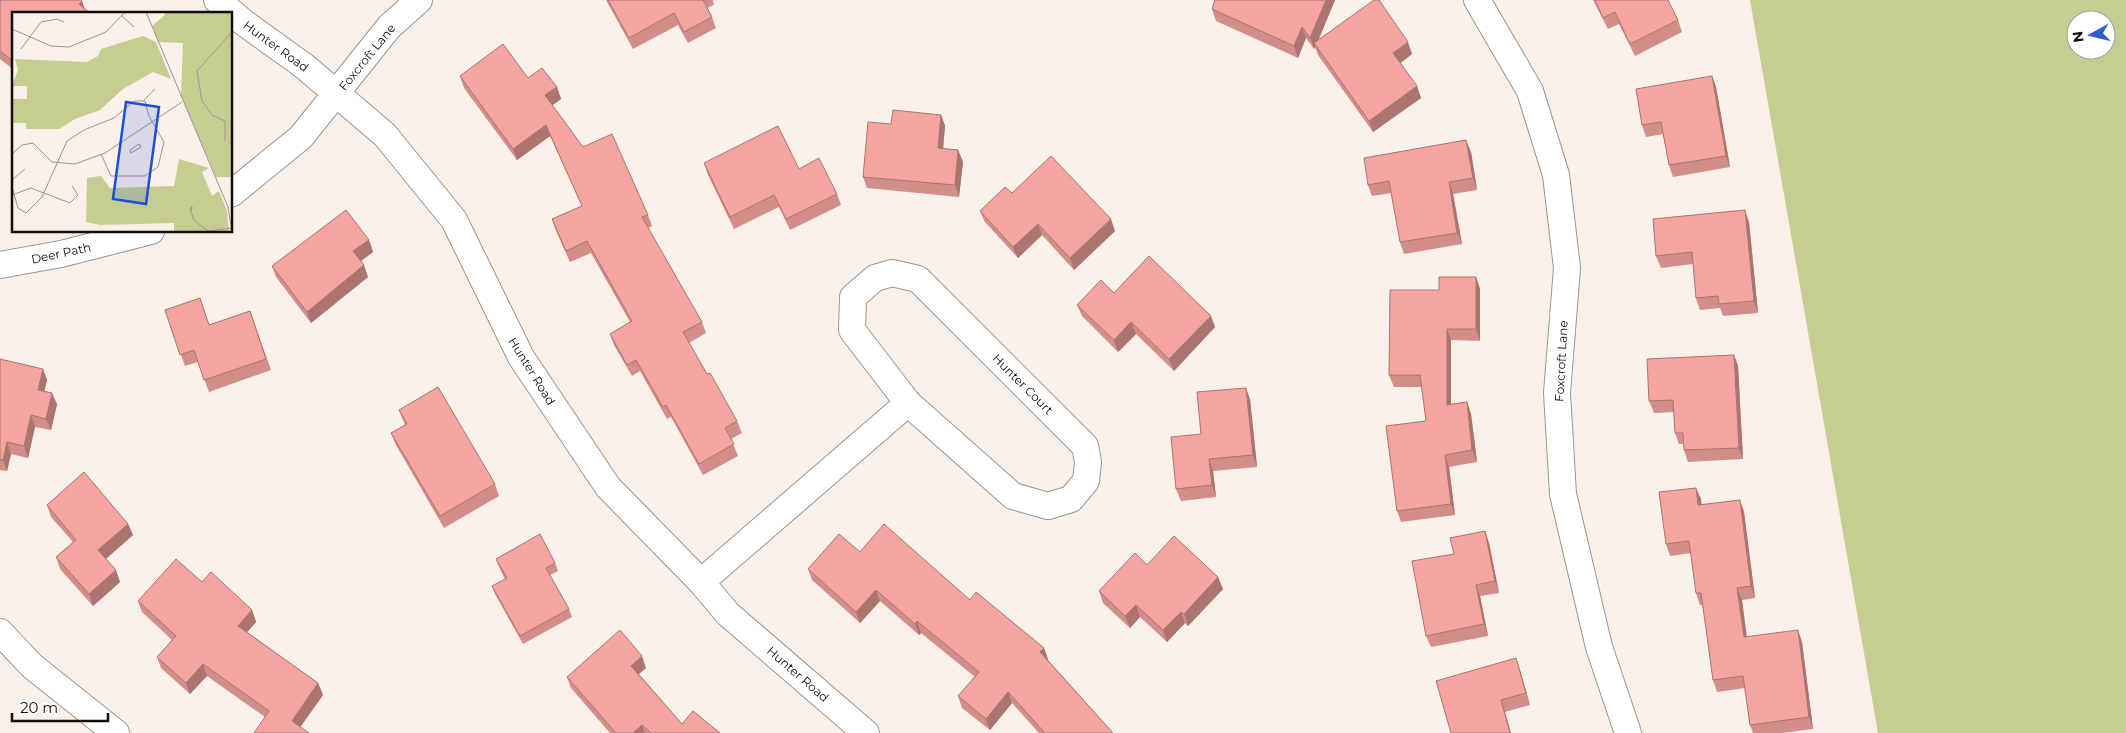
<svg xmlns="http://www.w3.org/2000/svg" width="2126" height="733" font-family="Montserrat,sans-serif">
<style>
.green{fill:#c5cd91;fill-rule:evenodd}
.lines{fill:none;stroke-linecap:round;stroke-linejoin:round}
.minor-casing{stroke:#9d958f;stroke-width:28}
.minor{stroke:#fff;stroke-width:26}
.wall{fill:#d28e89}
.shaded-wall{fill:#ab746f}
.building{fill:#f4a59f;stroke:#ab746f}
.labels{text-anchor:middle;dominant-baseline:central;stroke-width:4.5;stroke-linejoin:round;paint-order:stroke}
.street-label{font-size:12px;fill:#110e0c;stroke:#fff}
.inset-road{fill:none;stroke:#9c9691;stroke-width:1}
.view{fill:#1d4ed8;fill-opacity:0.15;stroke:#1d4ed8;stroke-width:2.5}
.inset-edge{fill:none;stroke:#110e0c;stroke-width:2.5}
</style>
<rect width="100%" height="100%" fill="#f9f0ea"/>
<path class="green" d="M1750,0h376v733h-248zM2076,20h30v30h-30z"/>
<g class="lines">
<defs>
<g id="minor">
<path d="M217,0l26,22 61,44 81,69 69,85 67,137 87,130 93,95 27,32 138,119"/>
<path d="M1477,0l53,91 26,84 11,93 -10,125 6,101 36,153 29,86"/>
<path d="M231,194l70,-57 88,-110 30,-27"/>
<path d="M0,265l61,-11 90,-23"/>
<path d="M892,273l26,6 167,167 3,16 -2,19 -15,18 -23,7 -35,-10 -105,-93 -56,-73 1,-33 22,-19z"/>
<path d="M701,582l207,-179"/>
<path d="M0,632l32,34 84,67"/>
</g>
</defs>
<use href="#minor" class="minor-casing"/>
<use href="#minor" class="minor"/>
</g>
<g class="wall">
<path d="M0,0l14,14v56l-14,-11z"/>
<path d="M606,0h107l1,5 -7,3 5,9 4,11 -28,15 -10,-18 -45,24z"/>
<path d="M1215,0h120l-17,40 94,14 -12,9 21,35 -48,34 -55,-77 -3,-8 -1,2 -8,-11 -8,20 -82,-37 -4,-12z"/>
<path d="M1593,0h75l10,20 4,12 -47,24 -16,-32 -11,5z"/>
<path d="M460,76l68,2 29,9 4,12 -9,6 31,42 65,68 4,11 -4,2 54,94 4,11 -17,10 18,31 30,47 5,12 -11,6 7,17 -35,19 -32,-58 -4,2 -27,-48 -8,5 -18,-31 -4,-11 20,-12 -39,-69 -21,9 -14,-31 -4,-12 30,-13 -32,-70 -33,24 -53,-72z"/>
<path d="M1712,76l4,11 14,80 -57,10 -4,-12 -6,-31 -17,3 -4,-12z"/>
<path d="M941,115l4,11 -2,23 15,1 5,12 -4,35 -92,-9 -4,-11 28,-53z"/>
<path d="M1471,152l6,38 -24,4 9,50 -58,10 -4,-12 -8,-49 -20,3 -4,-11z"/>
<path d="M704,163l95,6 38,25 4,11 -51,25 -11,-23 -45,22 -26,-54z"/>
<path d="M980,211l135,20 -41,39 -32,-35 -24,23 -33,-36z"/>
<path d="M1749,222l9,91 -35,3 -3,-8 -20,2 -4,-12 -3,-34 -32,4 -5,-12z"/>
<path d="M369,240l4,12 -12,9 7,16 -57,46 -35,-46 -4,-11z"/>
<path d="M1476,277l4,12v52l-29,-1v64l16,-2 4,12 6,48 -28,5 6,48 -54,7 -4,-11 29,-90 -4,-34h-28l-5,-12 50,-85z"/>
<path d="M1114,293l101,34 -41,44 -38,-37 -18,18 -36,-36 -5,-11z"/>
<path d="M165,310l44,15 41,-14 21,59 -62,22 -11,-30 -13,4z"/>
<path d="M1734,355l4,11 5,93 -55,3 -4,-12v-6h-5l-4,-11 -1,-21 -20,1 -5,-12z"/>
<path d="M0,359l43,10 4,11 -3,11 13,13 -6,26 -16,-3 -7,31 -17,-4 -4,17 -7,-1z"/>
<path d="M1250,399l7,68 -44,4 3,26 -35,4 -5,-12 25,-55z"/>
<path d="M399,410l96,74 4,12 -55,32 -48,-83 -5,-12 14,-8z"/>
<path d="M1701,499v6l39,-5 4,12 11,86 -13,2 5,37 55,5 11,87 -31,4h-29l-3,-8 -5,-37 -28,4 -4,-12 -10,-75h-3l-4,-12 -5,-40 -21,3 -4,-12z"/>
<path d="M47,505l81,19 5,11 -27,24 14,23 -27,24 -33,-37 -4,-12 17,-15 -22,-25z"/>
<path d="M1485,531l4,12 10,50 -19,3 8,40 -57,11 -5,-11 28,-82z"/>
<path d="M860,552l110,48 74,48 4,12 65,73h-74l-27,-30 -22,27 -28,-22 -4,-12 17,-19 -54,-44 -2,2 -39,-34 -20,22 -48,-43 -4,-11z"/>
<path d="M496,559l59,4 3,8 -8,4 19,34 3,8 -49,27 -28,-50 -3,-8 13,-7 -6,-12z"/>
<path d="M1147,565l76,24 -35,37 -3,-3 -18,19 -27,-25 -10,11 -27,-25 -4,-12z"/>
<path d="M202,582l50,28 4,12 -9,10 71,51 5,12 -23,32 -35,-10 -58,-41 -17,18 -29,-26 -4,-11 15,-17 -30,-28 -4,-11z"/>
<path d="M1516,658l14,47 -25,7 -54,21z"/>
<path d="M646,668l-7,6 43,50 38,9h-110l-39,-45 -4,-11z"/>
</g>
<g class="shaded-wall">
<path d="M1326,0h9l-19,46 -2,-3 1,4 -1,2 -4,-11z"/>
<path d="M82,1l4,11 -7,-8z"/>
<path d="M1302,27l4,11 -8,20 -4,-12z"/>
<path d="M1408,42l4,12 -14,11 -5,-12z"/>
<path d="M1712,76l4,11 14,80 -4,-11z"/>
<path d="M1417,86l4,12 -48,34 -4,-11z"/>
<path d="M557,87l4,12 -11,8 -5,-12z"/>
<path d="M941,115l4,11 -3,34 -4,-12z"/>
<path d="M546,125l4,11 -33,24 -4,-11z"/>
<path d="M1466,140l5,12 6,38 -4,-12z"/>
<path d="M958,150l5,12 -4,35 -4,-12z"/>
<path d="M1449,182l4,12 9,50 -5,-11z"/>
<path d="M1745,210l4,12 9,91 -4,-12z"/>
<path d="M1111,219l4,12 -41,39 -4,-12z"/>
<path d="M1038,224l4,11 -24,23 -5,-11z"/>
<path d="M369,240l4,12 -15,11 -5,-12z"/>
<path d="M364,265l4,12 -57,46 -4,-11z"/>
<path d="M1476,277l4,12v52l-4,-12z"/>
<path d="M1211,316l4,11 -41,44 -5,-12z"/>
<path d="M1131,322l5,12 -18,18 -4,-12z"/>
<path d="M1447,329l4,11v76l-4,-11z"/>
<path d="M1734,355l4,11 5,93 -4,-11z"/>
<path d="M43,369l4,11 -5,21 -4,-11z"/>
<path d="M1246,388l4,11 7,68 -4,-12z"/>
<path d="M52,393l5,11 -6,26 -5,-11z"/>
<path d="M1467,402l4,12 6,48 -5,-12z"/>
<path d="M31,415l4,12 -7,31 -4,-12z"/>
<path d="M7,442l4,12 -4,17 -4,-11z"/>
<path d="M1445,455l4,12 6,48 -4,-11z"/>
<path d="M1209,459l4,12 3,26 -4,-12z"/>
<path d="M1696,488l5,11 2,18 -5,-12z"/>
<path d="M1740,500l4,12 11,86 -4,-12z"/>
<path d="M128,524l5,11 -31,27 -4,-12z"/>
<path d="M1485,531l4,12 10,50 -4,-12z"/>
<path d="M116,570l4,12 -27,24 -4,-12z"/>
<path d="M1218,577l5,12 -35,37 -4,-12z"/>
<path d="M1476,585l4,11 8,40 -4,-12z"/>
<path d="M1737,588l5,12 6,49 -4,-12z"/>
<path d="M876,590l4,11 -20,22 -4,-11z"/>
<path d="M1136,605l4,12 -10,11 -5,-12z"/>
<path d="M252,610l4,12 -14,16 -4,-12z"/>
<path d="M1181,612l4,11 -18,19 -4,-12z"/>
<path d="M917,621l4,12 -2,2 -4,-11z"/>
<path d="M1798,630l4,12 11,87 -4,-12z"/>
<path d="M1044,648l4,11 -3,5 -5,-12z"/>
<path d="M642,656l4,12 -11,9 -4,-11z"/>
<path d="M1516,658l4,12 10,35 -4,-12z"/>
<path d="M203,664l4,12 -17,18 -4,-11z"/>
<path d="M318,683l5,12 -27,38 -4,-12z"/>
<path d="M1008,692l4,11 -22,27 -4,-11z"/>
<path d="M1501,700l4,12 6,21h-1z"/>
<path d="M642,725l3,8h-12z"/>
</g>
<g class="building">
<path d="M0,0h81l1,1 -3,3 12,10h-77v48l-14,-11z"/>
<path d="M608,0h95l9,17 -28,15 -10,-19 -45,25z"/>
<path d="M1215,0h111l-16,38 -8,-11 -8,19 -82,-37z"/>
<path d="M1374,0h5l29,42 -15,11 24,33 -48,35 -55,-78z"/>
<path d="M1595,0h73l10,20 -48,24 -15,-32 -12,6z"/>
<path d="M503,44l25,34 14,-10 15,19 -12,8 38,52 29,-13 36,81 -6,2 60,105 -19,10 24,42 3,-1 27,48 -12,7 9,16 -35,20 -33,-59 -3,2 -27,-47 -9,5 -17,-31 22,-13 -45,-80 -21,10 -14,-32 30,-13 -36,-81 -33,24 -53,-73z"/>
<path d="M1712,76l14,80 -57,9 -8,-43 -19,3 -6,-36z"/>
<path d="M893,110l48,5 -3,33 20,2 -3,35 -92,-8 5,-55 23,2z"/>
<path d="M778,126l21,43 20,-11 18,36 -51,25 -12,-24 -44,22 -26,-54z"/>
<path d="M1466,140l7,38 -24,4 8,51 -57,9 -11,-61 -21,4 -4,-27z"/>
<path d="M1051,156l60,63 -41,39 -32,-34 -25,23 -33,-36 25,-24 7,6z"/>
<path d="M346,210l23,30 -16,11 11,14 -57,47 -35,-46z"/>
<path d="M1745,210l9,91 -35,3 -1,-8 -22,2 -4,-46 -36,4 -3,-37z"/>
<path d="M1149,256l62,60 -42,43 -38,-37 -17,18 -37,-35 24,-25 13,13z"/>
<path d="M1439,277h37v52h-29v76l20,-3 5,48 -27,5 6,49 -54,7 -11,-85 40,-5 -6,-46h-31l1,-85h49z"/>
<path d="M200,298l9,27 41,-14 16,48 -62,21 -10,-30 -14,5 -15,-45z"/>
<path d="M1734,355l5,93 -55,2 -1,-17h-8l-2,-33 -24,1 -2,-42z"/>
<path d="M0,359l43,10 -5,21 14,3 -6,26 -15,-4 -7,31 -17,-4 -4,18 -3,-1z"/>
<path d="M438,387l57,97 -55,32 -49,-83 16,-9 -8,-14z"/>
<path d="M1246,388l7,67 -44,4 3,26 -36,4 -5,-52 30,-3 -4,-42z"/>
<path d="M84,472l44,52 -30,26 18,20 -27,24 -33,-37 20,-17 -29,-35z"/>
<path d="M1696,488l2,17 42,-5 11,86 -14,2 7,49 54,-7 11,87 -59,8 -7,-49 -30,4 -12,-87h-5l-7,-52 -23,3 -7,-52z"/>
<path d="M884,524l86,76 6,-8 68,56 -4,4 73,81h-68l-37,-41 -22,27 -28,-23 21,-24 -62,-51 -2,3 -39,-34 -20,22 -48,-43 31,-35 21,18z"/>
<path d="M1485,531l10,50 -19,4 8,39 -58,12 -14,-75 42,-7 -4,-16z"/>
<path d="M540,534l15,29 -9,5 23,41 -49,27 -28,-50 15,-8 -11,-19z"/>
<path d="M1174,536l44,41 -34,37 -3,-2 -18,18 -27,-25 -11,11 -26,-25 36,-38 12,12z"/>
<path d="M176,559l26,23 9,-10 41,38 -14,16 80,57 -26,38 17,12h-55l15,-22 -66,-47 -17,19 -29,-26 19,-21 -38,-35z"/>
<path d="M620,630l22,26 -11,10 51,58 11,-13 27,22h-69l-9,-8 -9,8h-17l-49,-56z"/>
<path d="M1516,658l10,35 -25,7 9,33h-59l-15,-52z"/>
</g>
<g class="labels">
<g class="street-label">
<text transform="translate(276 46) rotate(36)">Hunter Road</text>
<text transform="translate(367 57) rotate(-51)">Foxcroft Lane</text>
<text transform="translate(61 253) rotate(-12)">Deer Path</text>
<text transform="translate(1561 361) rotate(-87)">Foxcroft Lane</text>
<text transform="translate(532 371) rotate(58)">Hunter Road</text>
<text transform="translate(1023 384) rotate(45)">Hunter Court</text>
<text transform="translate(798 674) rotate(41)">Hunter Road</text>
</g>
</g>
<g transform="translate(12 12)">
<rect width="220" height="220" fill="#f9f0ea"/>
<path d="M152,0h68v165h-16l-35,-81 2,-53 -25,-1 -6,-16 13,-11zM131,24l13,6 15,37 -18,-7 -30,17 -23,21 -25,9 -16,10h-33v-6h-14v-24h15v-13h-15l6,-16 -3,-11 72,3 11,-6 3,-7zM167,147l30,9 -7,4 10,24 7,-5 8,20 2,21h-55v-9l-74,2 -14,-3 1,-44 14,-2 9,12 64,-2z" fill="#c5cd91"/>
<path class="inset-road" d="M134,0l82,195 4,25M109,3l13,12M0,17l39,17 18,1 37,-15 19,-20M9,37l20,-27 16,-3 7,3M132,88l11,-11M213,129v-20l-13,-6 -10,-14 -5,-30 35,-39M127,132l2,3 -10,6 -1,-3zM0,142l10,-9 11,-2 19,19 23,2 30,-11 77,-51M13,157l-12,10 -1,8 6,21 8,5 16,-16 25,-56 17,-11 30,-12 20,-17h11l4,15 15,26 -6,25 -13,9h-34l-10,-22M0,183l19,-7 39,15 8,-8 -6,-9M179,200l1,-6 -2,3 4,11 14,11 24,-3"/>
<path class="view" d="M114,90l33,5 -13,97 -33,-5z"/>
<rect width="220" height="220" class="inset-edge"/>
</g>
<g transform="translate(2091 35) rotate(262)"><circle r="24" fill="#ffffff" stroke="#a09f9e"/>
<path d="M0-4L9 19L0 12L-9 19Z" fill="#2c5fce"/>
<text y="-8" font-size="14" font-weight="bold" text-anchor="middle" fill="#110e0c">N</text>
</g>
<path d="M12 713v8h96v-8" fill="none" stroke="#110e0c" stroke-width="2.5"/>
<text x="20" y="713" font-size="15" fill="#110e0c" stroke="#ffffff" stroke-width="4" paint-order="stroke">20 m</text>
</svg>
